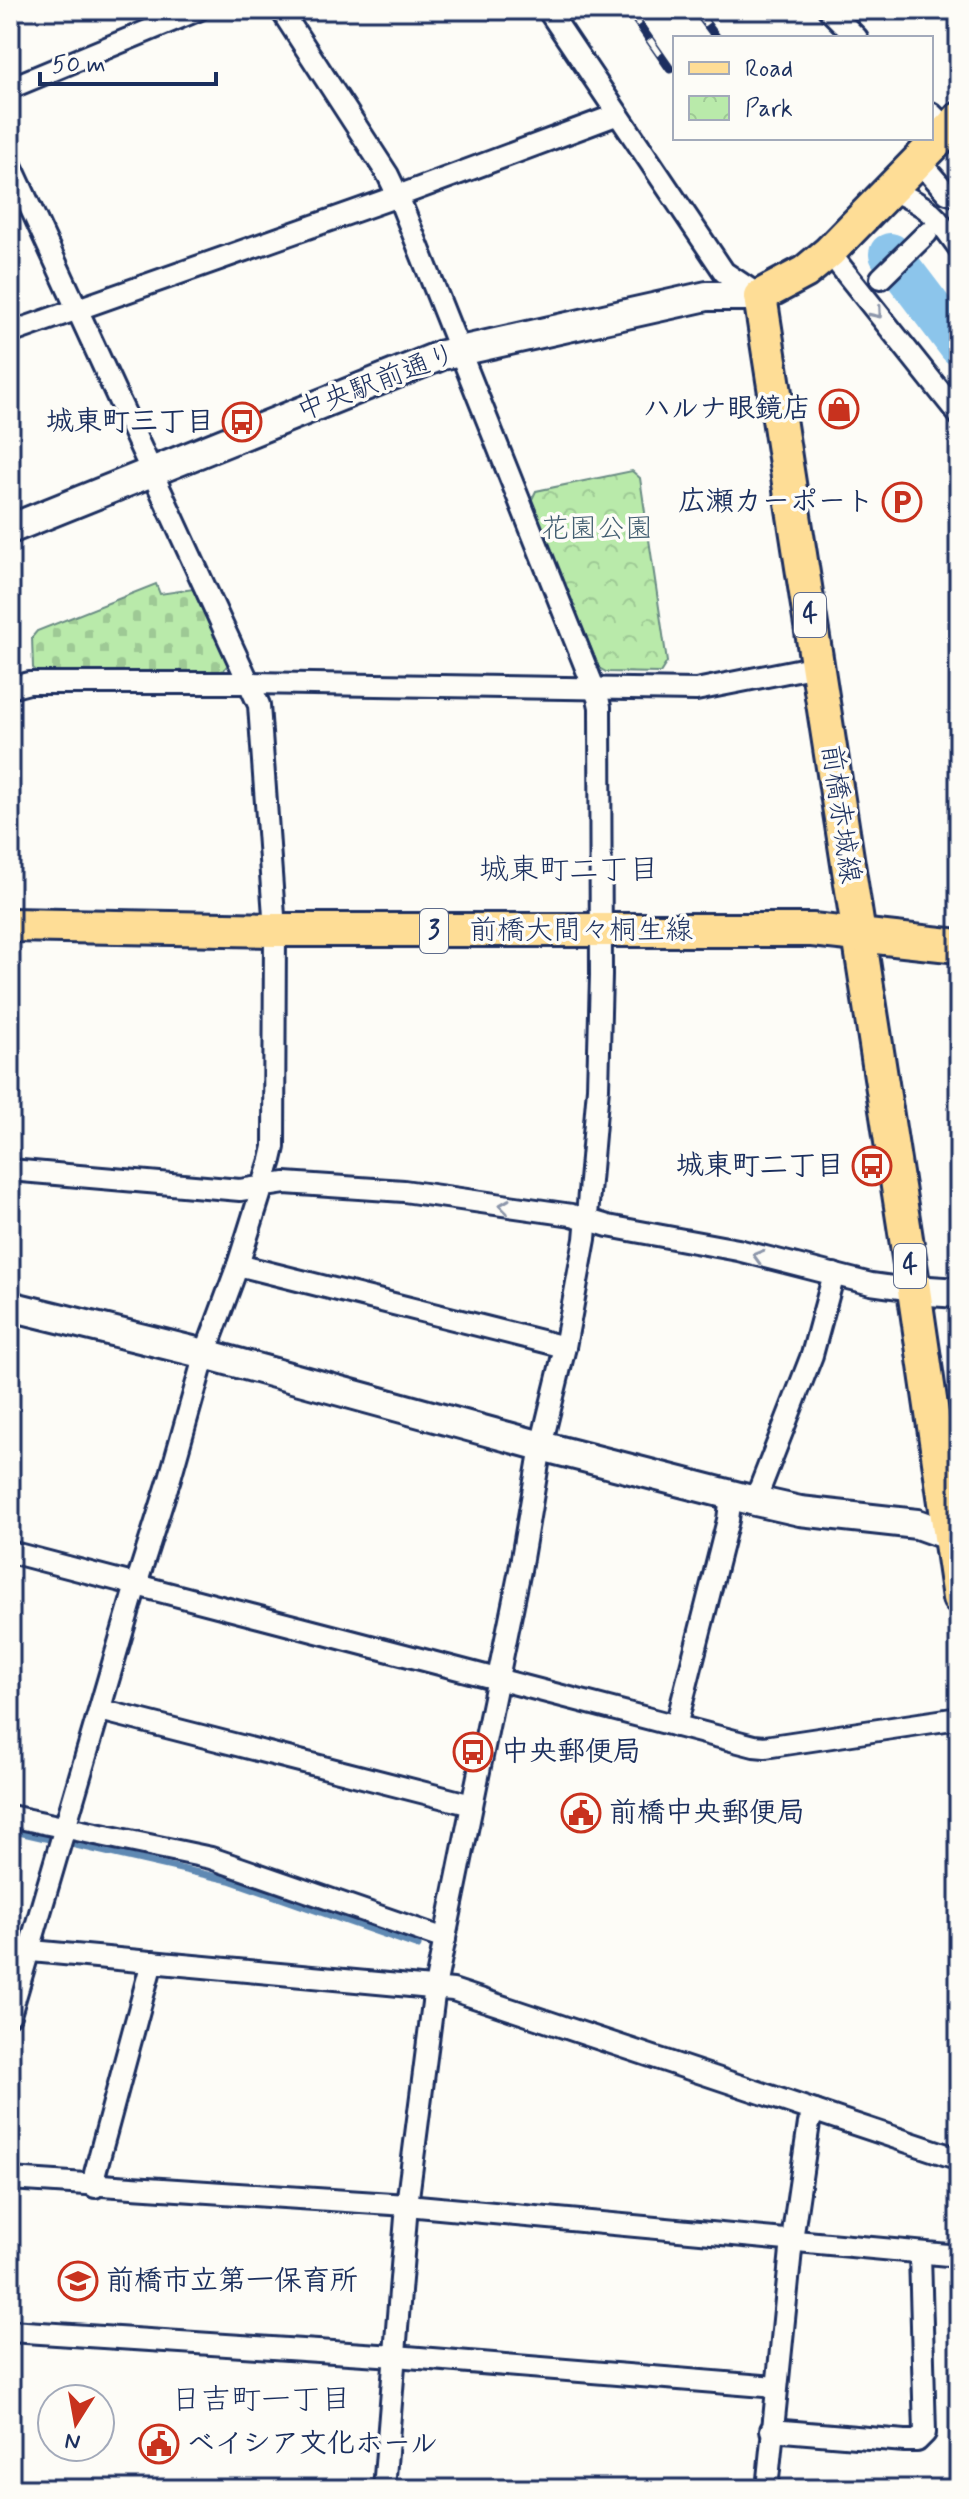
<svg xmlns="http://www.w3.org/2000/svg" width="969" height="2499" font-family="Mynerve,'Klee One',sans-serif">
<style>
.cemetery{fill:url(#cemetery-stones);stroke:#6a8c84;stroke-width:2}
.park{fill:url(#park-crowns);stroke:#6a8c84;stroke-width:2}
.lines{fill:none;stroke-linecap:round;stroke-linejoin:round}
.stream{stroke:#5f89b3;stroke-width:7}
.river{stroke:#8cc5eb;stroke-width:42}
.street-casing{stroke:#1b2f5e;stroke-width:26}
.secondary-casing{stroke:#1b2f5e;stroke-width:34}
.primary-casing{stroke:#1b2f5e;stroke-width:38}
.street{stroke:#fdfcf7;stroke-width:20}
.secondary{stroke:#fdfcf7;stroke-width:28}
.primary{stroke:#fedd96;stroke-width:32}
.rail-casing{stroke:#1b2f5e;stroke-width:9}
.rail{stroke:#fdfcf7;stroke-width:6;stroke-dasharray:18;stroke-linecap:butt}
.oneway{stroke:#8c96aa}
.labels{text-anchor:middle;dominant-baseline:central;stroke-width:7;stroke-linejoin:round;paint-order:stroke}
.shield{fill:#fdfcf7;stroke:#5f6c8c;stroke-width:2}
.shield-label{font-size:26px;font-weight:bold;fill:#1b2f5e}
.street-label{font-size:28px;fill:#1b2f5e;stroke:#fdfcf7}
.poi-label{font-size:28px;font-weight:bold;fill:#1b2f5e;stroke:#fdfcf7;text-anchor:end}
.park-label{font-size:28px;fill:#425e71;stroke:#fdfcf7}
.neighbourhood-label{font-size:30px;fill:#1b2f5e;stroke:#fdfcf7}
</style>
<defs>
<pattern id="cemetery-stones" width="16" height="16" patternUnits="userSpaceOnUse" patternTransform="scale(2)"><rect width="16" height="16" fill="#b9eaaa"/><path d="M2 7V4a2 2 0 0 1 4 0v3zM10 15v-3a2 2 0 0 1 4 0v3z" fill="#9ec995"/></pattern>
<pattern id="park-crowns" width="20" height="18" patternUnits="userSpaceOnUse" patternTransform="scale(2)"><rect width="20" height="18" fill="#b9eaaa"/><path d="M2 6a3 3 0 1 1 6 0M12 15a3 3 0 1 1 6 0" fill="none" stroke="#9ec995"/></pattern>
</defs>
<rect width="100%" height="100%" fill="#fdfcf7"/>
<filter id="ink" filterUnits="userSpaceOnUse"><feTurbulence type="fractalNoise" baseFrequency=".0125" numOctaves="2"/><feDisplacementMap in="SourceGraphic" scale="16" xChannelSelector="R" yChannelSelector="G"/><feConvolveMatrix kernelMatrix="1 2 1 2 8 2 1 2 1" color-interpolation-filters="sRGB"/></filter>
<g filter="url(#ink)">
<path class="cemetery" d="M156,584l4,10 33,-5 35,76 -8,9 -181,-1 -6,-5 -1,-31 5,-6z"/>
<path class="park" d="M632,471l8,7 27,184 -7,11 -54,-1 -7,-4 -68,-167 5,-10z"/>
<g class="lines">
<path class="stream" d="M10,1830l219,50 189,66"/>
<path class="river" d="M890,254l69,91"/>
<defs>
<g id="street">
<path d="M281,10l107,165 10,21 200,502 2,9 1,268 -3,113 -13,151 -20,108 -24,99 -21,124 -85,417 -28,218 -23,284"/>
<path d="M548,10l176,262 36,24"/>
<path d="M829,10l28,28"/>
<path d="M10,88l188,-78"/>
<path d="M931,113l17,17"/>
<path d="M919,161l28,32 12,3"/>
<path d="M10,163l249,542 16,225 -1,217 -3,13 -33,105 -33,89 -35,124 -34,107 -126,430"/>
<path d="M891,190c38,16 44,24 68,58"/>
<path d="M829,252l130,163"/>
<path d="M881,278l46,-45"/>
<path d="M10,333l388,-137 218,-81"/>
<path d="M10,688l19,-5h220l447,7 121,-24"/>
<path d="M10,1170l230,20 45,-7 119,8 168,24 36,11 130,24 133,34 43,6"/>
<path d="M238,1265l327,82"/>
<path d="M751,1500l9,-12 52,-133 22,-81"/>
<path d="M10,1552l744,194 11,1 194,-29"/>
<path d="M100,1710l372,95"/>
<path d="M676,1726l52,-206 3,-25"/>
<path d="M10,1816l201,42 234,81"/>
<path d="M10,1949l443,41 506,169"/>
<path d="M10,2179l397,26 552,51"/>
<path d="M95,2187v-14l57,-211"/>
<path d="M10,2331l385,25 381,31"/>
<path d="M771,2430l134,11h12l8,-8 -5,-179"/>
<path d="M767,2489l25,-249 17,-117 6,-12"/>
</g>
<g id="secondary">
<path d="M10,529l432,-174 265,-59h53"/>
<path d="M914,1290l45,3"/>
<path d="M10,1306l195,48 336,92 210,54 49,11 117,13 42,15"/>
</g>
<g id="primary">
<path d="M959,119l-130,133 -24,20 -45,24 154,994 45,308"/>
<path d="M10,925l265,5h537l147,16"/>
</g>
</defs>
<use href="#street" class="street-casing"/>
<use href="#secondary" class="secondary-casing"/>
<use href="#primary" class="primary-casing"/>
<use href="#street" class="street"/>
<use href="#secondary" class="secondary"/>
<use href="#primary" class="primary"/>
<defs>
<g id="rail">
<path d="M629,10l41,59"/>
<path d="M696,10l21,28"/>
</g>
</defs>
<use href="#rail" class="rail-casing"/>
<use href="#rail" class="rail"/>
</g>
<defs><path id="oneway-chevron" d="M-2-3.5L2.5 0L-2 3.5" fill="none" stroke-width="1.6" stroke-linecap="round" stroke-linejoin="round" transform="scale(2)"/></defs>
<g class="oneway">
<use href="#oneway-chevron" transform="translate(877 313) rotate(50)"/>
<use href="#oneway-chevron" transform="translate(504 1206) rotate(-172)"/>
<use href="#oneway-chevron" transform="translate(758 1256) rotate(-164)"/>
</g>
</g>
<defs>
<symbol id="shop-ring" viewBox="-11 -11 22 22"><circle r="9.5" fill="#fdfcf7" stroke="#c8321e" stroke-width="1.5"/><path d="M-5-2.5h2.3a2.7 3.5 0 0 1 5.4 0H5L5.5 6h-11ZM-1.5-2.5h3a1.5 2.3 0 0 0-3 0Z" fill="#c8321e"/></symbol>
<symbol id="bus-ring" viewBox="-11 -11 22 22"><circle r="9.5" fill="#fdfcf7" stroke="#c8321e" stroke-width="1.5"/><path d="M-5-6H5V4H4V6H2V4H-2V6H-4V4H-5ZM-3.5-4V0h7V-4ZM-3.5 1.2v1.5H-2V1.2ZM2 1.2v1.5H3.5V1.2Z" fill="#c8321e"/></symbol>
<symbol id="parking-ring" viewBox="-11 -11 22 22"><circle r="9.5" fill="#fdfcf7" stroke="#c8321e" stroke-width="1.5"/><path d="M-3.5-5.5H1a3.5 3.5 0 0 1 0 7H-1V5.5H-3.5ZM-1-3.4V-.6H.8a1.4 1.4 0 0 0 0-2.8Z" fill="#c8321e"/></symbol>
<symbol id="civic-ring" viewBox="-11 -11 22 22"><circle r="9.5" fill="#fdfcf7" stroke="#c8321e" stroke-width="1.5"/><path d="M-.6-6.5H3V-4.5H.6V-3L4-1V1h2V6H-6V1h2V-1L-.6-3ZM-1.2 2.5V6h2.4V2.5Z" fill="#c8321e"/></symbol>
<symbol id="school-ring" viewBox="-11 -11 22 22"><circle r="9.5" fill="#fdfcf7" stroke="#c8321e" stroke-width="1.5"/><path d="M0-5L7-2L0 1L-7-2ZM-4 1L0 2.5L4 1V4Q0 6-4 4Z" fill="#c8321e"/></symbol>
</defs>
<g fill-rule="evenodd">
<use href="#shop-ring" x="817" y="387" width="44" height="44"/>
<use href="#bus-ring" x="220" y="400" width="44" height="44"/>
<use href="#parking-ring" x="880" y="480" width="44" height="44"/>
<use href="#bus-ring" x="850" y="1144" width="44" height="44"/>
<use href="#bus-ring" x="451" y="1730" width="44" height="44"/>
<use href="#civic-ring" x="559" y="1791" width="44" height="44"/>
<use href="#school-ring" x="56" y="2259" width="44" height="44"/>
<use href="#civic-ring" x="137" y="2422" width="44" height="44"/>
</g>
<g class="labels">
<g class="shield">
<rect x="794" y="593" width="32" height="44" rx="6"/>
<rect x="420" y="909" width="28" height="44" rx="6"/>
<rect x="894" y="1244" width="32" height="44" rx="6"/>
</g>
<g class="shield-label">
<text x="810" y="615">4</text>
<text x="434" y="931">3</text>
<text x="910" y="1266">4</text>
</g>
<g class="street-label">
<text transform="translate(377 383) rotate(-21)">中央駅前通り</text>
<text transform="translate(840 814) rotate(82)">前橋赤城線</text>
<text x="581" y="931">前橋大間々桐生線</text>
</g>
<g class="poi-label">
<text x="811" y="409">ハルナ眼鏡店</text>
<text x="214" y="422">城東町三丁目</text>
<text x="874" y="502">広瀬カーポート</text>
<text x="844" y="1166">城東町二丁目</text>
<text x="501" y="1752" text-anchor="start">中央郵便局</text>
<text x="609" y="1813" text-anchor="start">前橋中央郵便局</text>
<text x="106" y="2281" text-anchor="start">前橋市立第一保育所</text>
<text x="187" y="2444" text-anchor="start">ベイシア文化ホール</text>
</g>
<g class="park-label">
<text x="597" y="529">花園公園</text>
</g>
<g class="neighbourhood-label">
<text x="569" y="870">城東町二丁目</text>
<text x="261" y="2400">日吉町一丁目</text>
</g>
</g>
<rect width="969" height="2499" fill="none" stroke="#fdfcf7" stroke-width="40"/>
<rect x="20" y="20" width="929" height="2459" fill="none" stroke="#1b2f5e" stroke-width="3" filter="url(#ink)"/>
<rect x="673" y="36" width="260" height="104" fill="#fdfcf7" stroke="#a3aaba" stroke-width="2"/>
<rect x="689" y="62" width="40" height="12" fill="#fedd96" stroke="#a3aaba" stroke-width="2"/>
<text x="745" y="76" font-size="24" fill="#1b2f5e">Road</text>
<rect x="689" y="96" width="40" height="24" fill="url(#park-crowns)" stroke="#a3aaba" stroke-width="2"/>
<text x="745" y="116" font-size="24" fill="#1b2f5e">Park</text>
<g transform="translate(76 2423) rotate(191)"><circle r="38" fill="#fdfcf7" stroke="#a3aaba" stroke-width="2"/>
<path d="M0-6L14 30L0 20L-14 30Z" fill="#c8321e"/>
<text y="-12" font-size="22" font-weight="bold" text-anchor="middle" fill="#1b2f5e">N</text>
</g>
<path d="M40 72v12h176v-12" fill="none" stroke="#1b2f5e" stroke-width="4"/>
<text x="52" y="72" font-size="24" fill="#1b2f5e" stroke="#fdfcf7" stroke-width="6" paint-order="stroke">50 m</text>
</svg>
